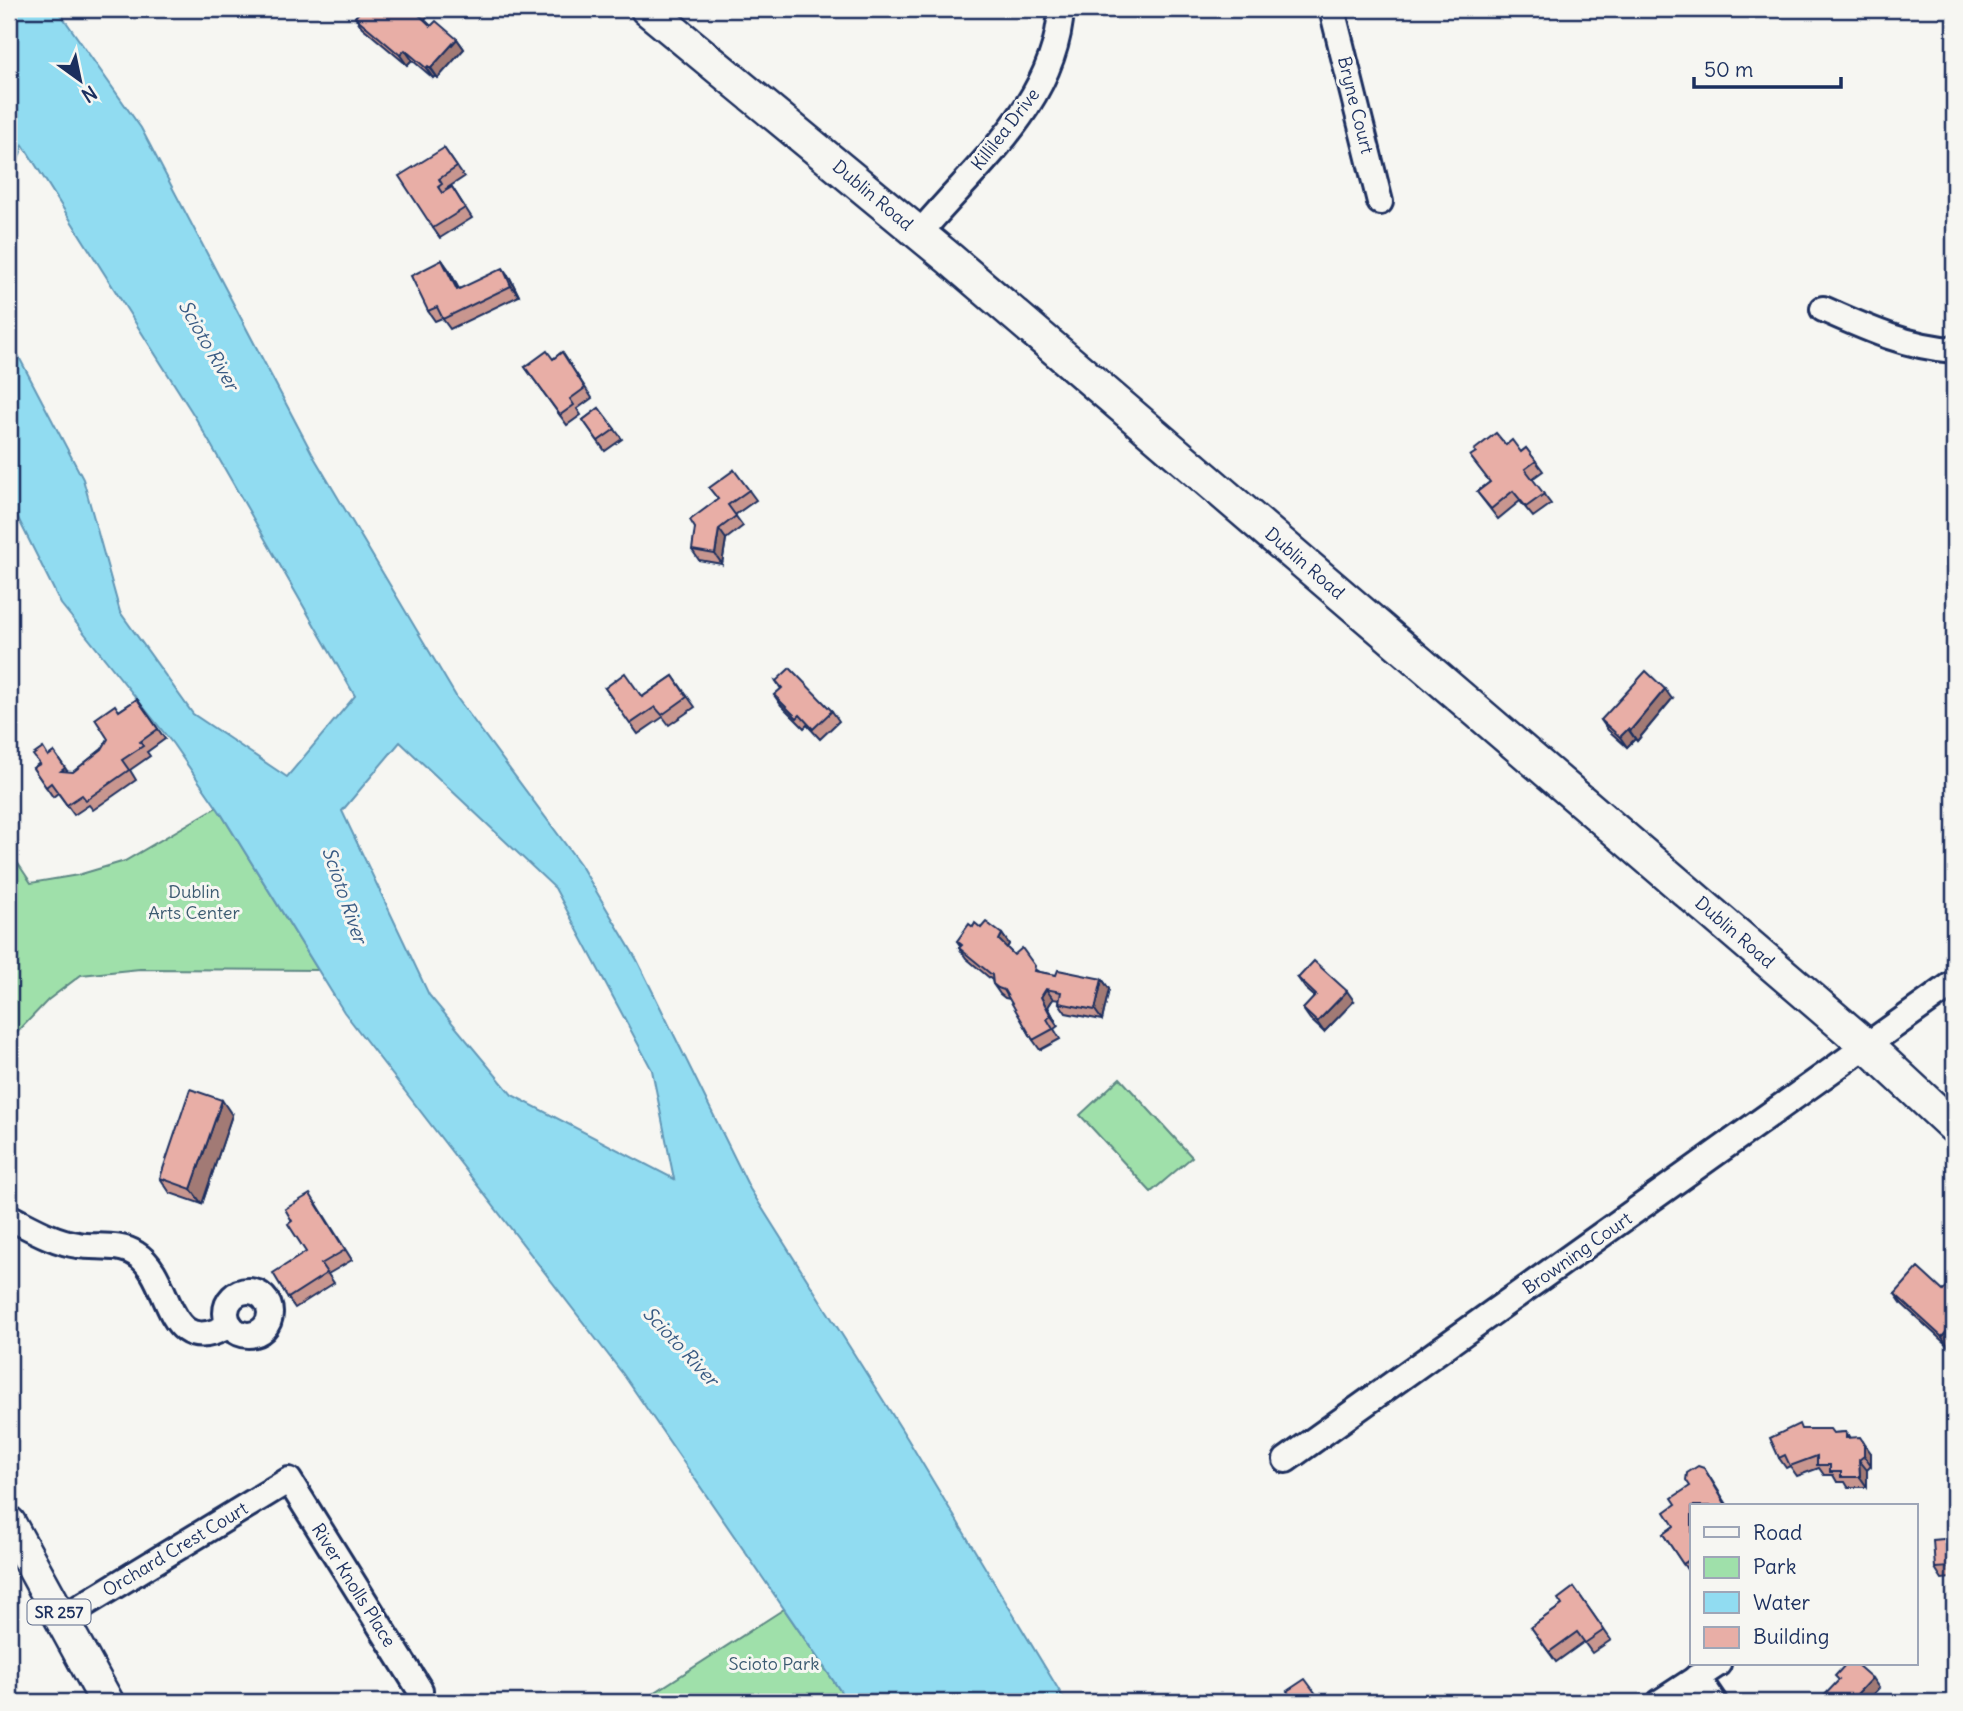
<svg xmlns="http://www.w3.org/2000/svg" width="1963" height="1711" font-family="Delius,sans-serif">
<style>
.green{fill:#9fe0aa;stroke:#5d8884;stroke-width:2}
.water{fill:#91dcf1;stroke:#6297b6;stroke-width:2;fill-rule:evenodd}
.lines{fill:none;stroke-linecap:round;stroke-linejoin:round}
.minor-casing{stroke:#1b2f5e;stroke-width:30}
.major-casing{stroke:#1b2f5e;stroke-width:37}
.minor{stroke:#f6f6f2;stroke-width:24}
.major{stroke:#f6f6f2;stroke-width:32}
.wall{fill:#c8968f;stroke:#1b2f5e;stroke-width:2}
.shaded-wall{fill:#a27a74;stroke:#1b2f5e;stroke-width:2}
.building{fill:#e8aea6;stroke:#1b2f5e;stroke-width:2}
.labels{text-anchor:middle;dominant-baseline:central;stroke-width:6;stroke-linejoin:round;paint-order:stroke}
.shield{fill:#f6f6f2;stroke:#5d6b8a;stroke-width:2}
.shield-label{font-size:16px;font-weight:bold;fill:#1b2f5e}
.street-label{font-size:18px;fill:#1b2f5e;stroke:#f6f6f2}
.park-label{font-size:18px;fill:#3c5b71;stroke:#f6f6f2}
.water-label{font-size:19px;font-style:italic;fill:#385a83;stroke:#f6f6f2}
</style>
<rect width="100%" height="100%" fill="#f6f6f2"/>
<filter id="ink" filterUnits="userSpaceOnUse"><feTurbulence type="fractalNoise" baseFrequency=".0143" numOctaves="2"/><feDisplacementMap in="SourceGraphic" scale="14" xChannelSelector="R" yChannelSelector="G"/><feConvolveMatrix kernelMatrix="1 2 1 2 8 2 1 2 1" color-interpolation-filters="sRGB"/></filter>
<g filter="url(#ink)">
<g class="green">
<path d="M217,807l101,163 -178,-1 -59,6 -33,25 -39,41v-191l22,33 47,-8 47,-14z"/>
<path d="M1120,1078l72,79 -41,35 -71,-77z"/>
<path d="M784,1609l64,93h-208z"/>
</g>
<path class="water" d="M9,9h48l84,119 174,331 142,239 123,166 57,96 113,229 157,249 159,264h-218l-225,-328 -279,-362 -122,-197 -49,-71 -112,-140 -52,-104v-162l74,141 37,133 73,102 94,63 68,-81 -160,-279 -172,-272 -14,46zM400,742l155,146 97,182 22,109 -162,-84 -83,-100 -87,-184z"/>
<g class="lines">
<defs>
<g id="minor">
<path d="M1332,9l48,193"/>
<path d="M919,234c56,-68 137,-131 142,-225"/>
<path d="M1823,309c43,19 84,38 131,41"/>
<path d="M9,1217c22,11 45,25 69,28 19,3 41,-2 58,9 38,23 27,109 94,71"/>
<circle cx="248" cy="1313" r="22"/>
<path d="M1286,1460l668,-477"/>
<path d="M62,1618l227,-138 131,210"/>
<path d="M1697,1677l17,25"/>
<path d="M1660,1702l58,-38"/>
</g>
<g id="major">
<path d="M647,9l303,250 918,788 86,80"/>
<path d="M9,1523l98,179"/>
</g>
</defs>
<use href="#minor" class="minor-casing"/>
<use href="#major" class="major-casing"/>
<use href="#minor" class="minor"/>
<use href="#major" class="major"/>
</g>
<g class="wall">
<path d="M362,9h61l5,7 -3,4 6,6 26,13 7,10 -26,29 -3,-2 -2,2 -21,-18 -5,5 -45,-38 -7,-10z"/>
<path d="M444,148l20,29 -18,12 1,1 5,-3 20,31 -32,20 -7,-10z"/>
<path d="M442,260l7,10 10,19 51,-11 9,18 -69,33 -8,-11 -7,3 -7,-10z"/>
<path d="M562,352l30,46 -15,11 4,6 -14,10 -42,-58 28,-8z"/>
<path d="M599,408l23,31 -17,12 -22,-31z"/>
<path d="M1526,448l17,23 -11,8 19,25 -18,13 -13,-16 -22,18 -21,-27 13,-10 -20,-26 51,-4z"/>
<path d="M734,470l22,30 -21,15 8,11 -17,13 -4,25 -23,-4 -7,-10z"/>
<path d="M673,676l22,31 -26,18 -6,-8 -25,17 -33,-46 37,9z"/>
<path d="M776,681l56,30 7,10 -19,18 -13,-14 -3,3 -23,-23 -7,-10 7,-6z"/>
<path d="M137,699l28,40 -18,13 3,4 -20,14 6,10 -43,30 -4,-5 -15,10 -16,-22 -5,4 -20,-29 21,-16 14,20h5l29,-23 6,-10 11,-28z"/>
<path d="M1672,699l-35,42 -2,-2 -8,8 -19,-17 -7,-10z"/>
<path d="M973,927l8,1 21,6 7,10 -2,4 7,7 25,17 17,3 46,4 7,10 -7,31 -36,-7 -7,-10 1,-3 -7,-1 -5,8 10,19 -4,3 6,10 -20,11 -7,-10 -23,-41 -5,-1 -5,-4 -7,-10 -1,-4 -26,-22 -7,-10 2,-1 -4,-6z"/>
<path d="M1298,978l56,23 -30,31 -14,-13 -7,-10 12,-12 -10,-9z"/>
<path d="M232,1115l-30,89 -32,-11 -10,-15z"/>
<path d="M317,1204l35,56 -24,14 6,9 -39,25 -7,-10 18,-46z"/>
<path d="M1943,1291l6,56 -47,-43 -7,-10z"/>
<path d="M1802,1429l31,4 13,-1 4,6 21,15v13l-4,4v17h-19l-3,-5h-8l-4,-7h-9l-5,-7 -22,8 -7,-10 -4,2 -7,-10z"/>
<path d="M1704,1468l24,38h-36v67l-2,1 -27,-40 11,-8 2,-22z"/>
<path d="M1954,1538v69l-3,-4v-25l-9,1 -7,-11z"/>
<path d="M1574,1587l37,53 -19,13 -8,-11 -28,20 -25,-35 31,-22z"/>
</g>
<g class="shaded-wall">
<path d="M419,9h4l5,7 -5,6 -7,-10z"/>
<path d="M457,39l7,10 -26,29 -7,-10z"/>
<path d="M405,50l7,10 -5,5 -7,-10z"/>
<path d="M428,66l7,10 -2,2 -7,-10z"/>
<path d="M442,260l7,10 15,30 -7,-10z"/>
<path d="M503,268l7,10 9,18 -8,-10z"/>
<path d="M719,529l7,10 -4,25 -7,-10z"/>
<path d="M1665,689l7,10 -35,42 -7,-10z"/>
<path d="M1628,729l7,10 -8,8 -7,-10z"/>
<path d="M1002,934l7,10 -3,6 -7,-10z"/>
<path d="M1102,979l7,10 -7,31 -7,-10z"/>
<path d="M1046,989l7,10 -5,8 10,19 -7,-10 -10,-19z"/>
<path d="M1347,991l7,10 -30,31 -7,-10z"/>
<path d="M222,1100l10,15 -30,89 -11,-15z"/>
<path d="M1954,1323v18l-5,6 -7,-10z"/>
<path d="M1864,1443l7,10v13l-7,-10z"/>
<path d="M1859,1460l8,10v17l-7,-10z"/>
<path d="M1872,1678l7,10 -13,14h-7l-2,-8z"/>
</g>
<g class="building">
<path d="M362,9h57l-3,3 15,14 5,-5 21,18 -26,29 -3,-2 -2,2 -21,-18 -5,5 -45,-38z"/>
<path d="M444,148l13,19 -18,12 3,5 -4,3 4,6 10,-6 13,21 -32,20 -34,-52z"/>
<path d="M442,260l15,30 46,-22 8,18 -68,33 -6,-12 -9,4 -17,-35z"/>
<path d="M547,351l6,8 9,-7 23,36 -15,11 4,6 -14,10 -35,-48z"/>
<path d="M599,408l16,21 -17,12 -15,-21z"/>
<path d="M1496,433l10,12 6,-5 9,12 5,-4 10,13 -11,8 19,25 -18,13 -13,-16 -22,18 -14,-17 13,-10 -20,-26 6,-4 -2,-2z"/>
<path d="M734,470l15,20 -21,15 8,11 -17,13 -4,25 -23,-4 3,-22 -5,-8 28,-21 -9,-11z"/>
<path d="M790,668l42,43 -19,18 -13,-14 -3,3 -23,-23 8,-7 -6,-7z"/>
<path d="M1646,671l19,18 -35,42 -2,-2 -8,8 -19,-17z"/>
<path d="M625,673l17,24 31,-21 14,21 -25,18 -7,-8 -25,17 -25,-36z"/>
<path d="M137,699l21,30 -18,13 3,4 -21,14 7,10 -43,30 -4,-5 -15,10 -16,-22 -5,4 -13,-19 7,-4 -7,-9 10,-7 5,8 6,-4 11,16 -4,3 12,1 29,-23 6,-10 -13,-20 20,-14 4,6z"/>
<path d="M986,922l16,12 -3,6 15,15 8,-7 13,18 -1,5 22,4 2,-5 44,9 -7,31 -36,-7 2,-11 -15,-3 -5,8 10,19 -4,3 6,10 -20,11 -29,-50 -6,-2 -5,-4 -1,-9 -33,-27 3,-3 -5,-4 12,-17 4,3 2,-4 6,5z"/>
<path d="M1314,961l33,30 -30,31 -14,-13 13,-14 -18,-17z"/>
<path d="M190,1089l32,11 -31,89 -31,-11z"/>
<path d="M310,1194l35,56 -24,14 6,9 -39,25 -15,-25 33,-21 -18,-28 4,-3 -7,-12z"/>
<path d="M1918,1268l25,23 7,-8 4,4v36l-12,14 -47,-43z"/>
<path d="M1799,1424l2,5h29l3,4 13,-1v6l14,-1 4,6v13l-5,4 1,17h-19v-5h-11v-7h-13v-9l-27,10 -5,-11 -6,3 -9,-20z"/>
<path d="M1698,1466l6,2 22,37 -2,1h-32v52l-9,6 -20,-30 11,-8 -9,-14 11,-8 -4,-6 18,-12 -4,-6 1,-7z"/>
<path d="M1954,1538v65h-3v-36l-16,1 -2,-28z"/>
<path d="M1574,1587l30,43 -19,13 -8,-11 -28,20 -18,-25 31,-22 -4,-6z"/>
<path d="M1846,1664h10l16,14 -15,16 5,5 -3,3h-41l21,-22 -4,-4z"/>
<path d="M1305,1679l17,23h-27l-8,-11z"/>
</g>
</g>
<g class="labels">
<rect class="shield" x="27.5" y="1599.5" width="63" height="25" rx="5"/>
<g class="shield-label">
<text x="59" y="1612">SR 257</text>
</g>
<g class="street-label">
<text transform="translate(1356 105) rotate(76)">Bryne Court</text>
<text transform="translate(1005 129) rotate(-52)">Killilea Drive</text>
<text transform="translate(873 195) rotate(40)">Dublin Road</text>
<text transform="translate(1305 563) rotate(41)">Dublin Road</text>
<text transform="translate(1735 932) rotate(41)">Dublin Road</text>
<text transform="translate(1577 1253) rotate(-35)">Browning Court</text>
<text transform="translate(175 1549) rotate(-31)">Orchard Crest Court</text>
<text transform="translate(354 1585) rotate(58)">River Knolls Place</text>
</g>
<g class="park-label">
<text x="194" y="891">Dublin<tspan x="194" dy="21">Arts Center</tspan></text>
<text x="774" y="1663">Scioto Park</text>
</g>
<g class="water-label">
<text transform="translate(209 345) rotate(60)">Scioto River</text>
<text transform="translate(345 895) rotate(71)">Scioto River</text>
<text transform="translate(681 1346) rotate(47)">Scioto River</text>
</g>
</g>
<rect width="1963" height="1711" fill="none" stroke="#f6f6f2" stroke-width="35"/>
<rect x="18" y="18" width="1928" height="1676" fill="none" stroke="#1b2f5e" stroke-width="2.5" filter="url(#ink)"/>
<rect x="1690" y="1504" width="228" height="161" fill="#f6f6f2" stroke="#9ea6b7" stroke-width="2"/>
<rect x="1704" y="1527" width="35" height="10" fill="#f6f6f2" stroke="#9ea6b7" stroke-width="2"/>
<text x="1753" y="1540" font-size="21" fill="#1b2f5e">Road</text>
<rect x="1704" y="1557" width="35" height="21" fill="#9fe0aa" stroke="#9ea6b7" stroke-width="2"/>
<text x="1753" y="1574" font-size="21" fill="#1b2f5e">Park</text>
<rect x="1704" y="1592" width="35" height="21" fill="#91dcf1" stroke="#9ea6b7" stroke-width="2"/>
<text x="1753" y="1610" font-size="21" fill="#1b2f5e">Water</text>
<rect x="1704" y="1627" width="35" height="21" fill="#e8aea6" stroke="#9ea6b7" stroke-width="2"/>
<text x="1753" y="1644" font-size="21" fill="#1b2f5e">Building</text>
<g transform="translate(80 80) rotate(147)" stroke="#f6f6f2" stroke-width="5" paint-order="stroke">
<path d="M0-5L12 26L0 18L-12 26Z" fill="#1b2f5e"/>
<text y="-10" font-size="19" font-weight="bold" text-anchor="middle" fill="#1b2f5e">N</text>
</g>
<path d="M1694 77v10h147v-10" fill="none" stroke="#1b2f5e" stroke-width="3.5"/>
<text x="1704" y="77" font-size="21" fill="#1b2f5e" stroke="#f6f6f2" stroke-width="5" paint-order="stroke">50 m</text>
</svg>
